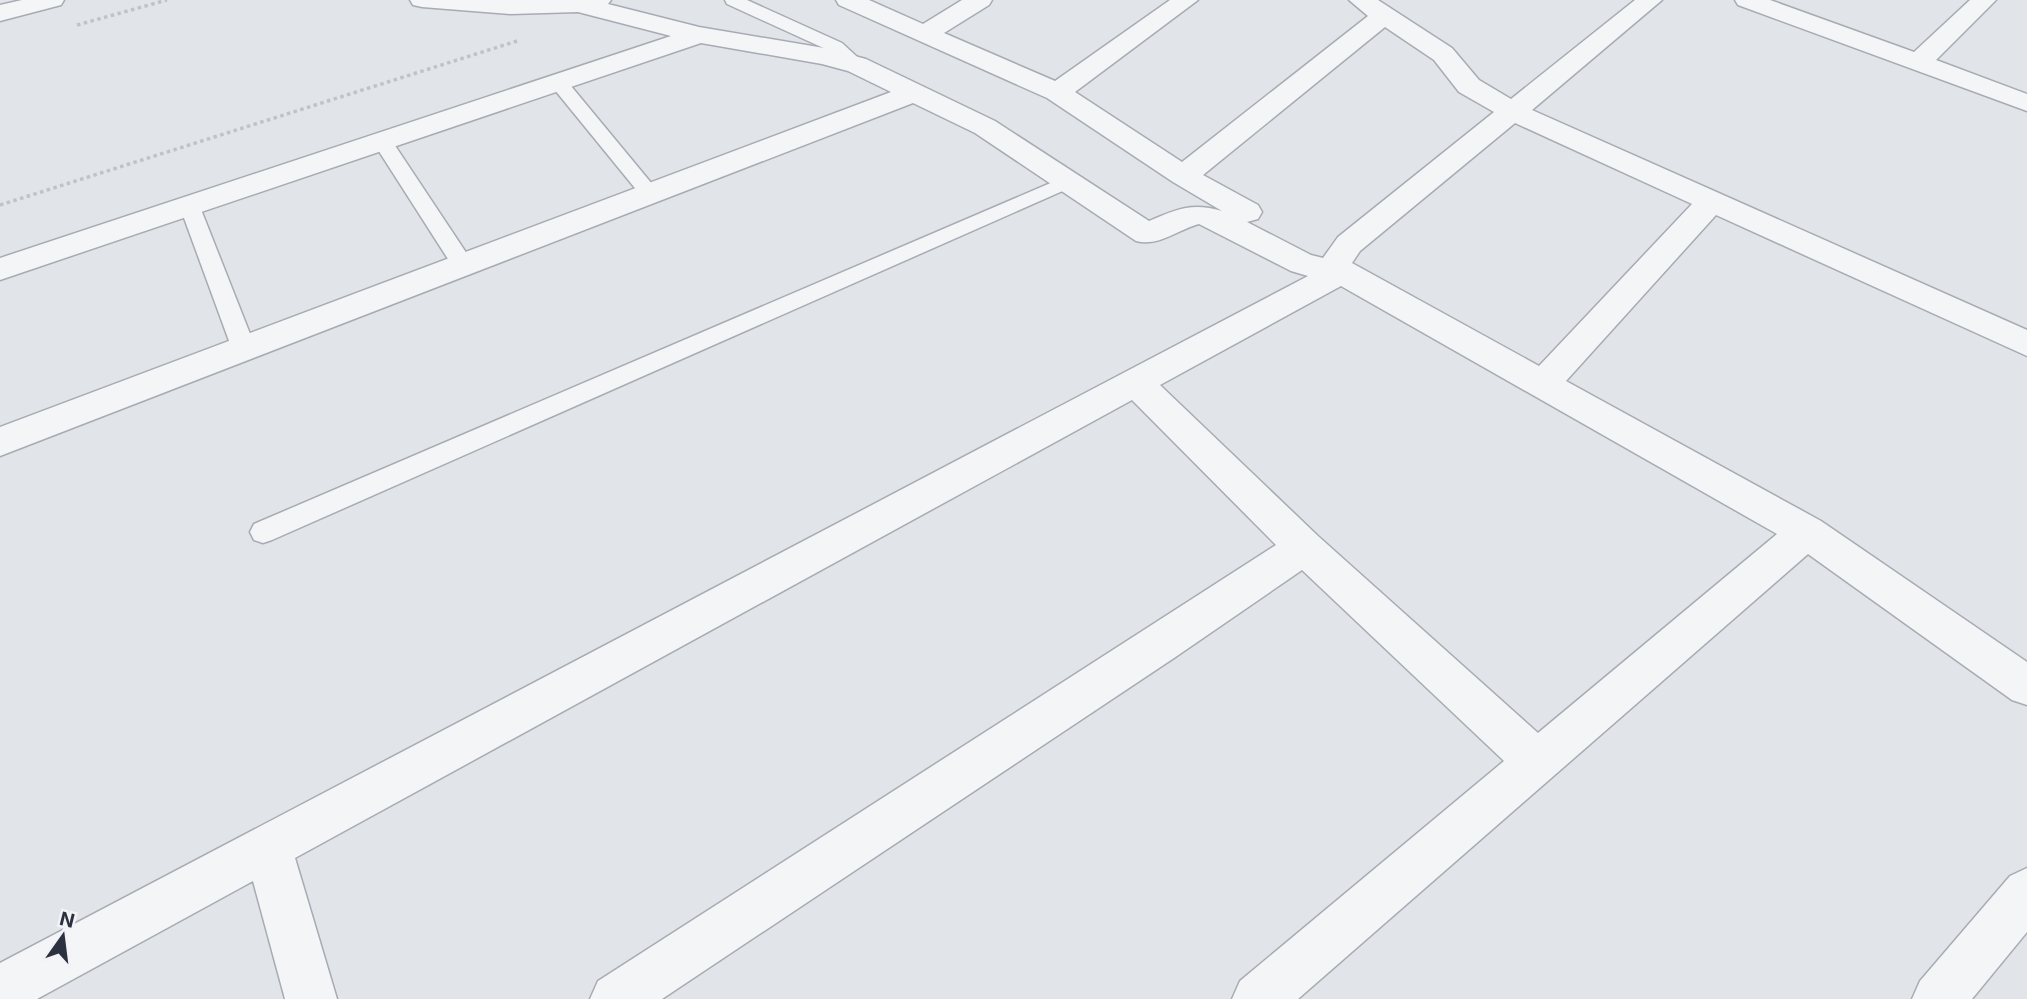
<svg xmlns="http://www.w3.org/2000/svg" width="2027" height="999" font-family="Inter,sans-serif">
<style>
.lines{fill:none;stroke-linecap:round;stroke-linejoin:round}
.service-casing{stroke:#a7abb3;stroke-width:3}
.minor-casing{stroke:#a7abb3;stroke-width:3}
.path{stroke:#c0c2c7;stroke-width:3.5;stroke-dasharray:3.5 3.5;stroke-linecap:butt}
.service{fill:#f4f5f7;fill-rule:evenodd}
.minor{fill:#f4f5f7;fill-rule:evenodd}
</style>
<rect width="100%" height="100%" fill="#e1e4e9"/>
<g class="lines">
<defs>
<g id="service">
<path d="M725,0h22l95,43 24,22 -3,4h-12l-21,-18 -103,-47z"/>
<path d="M559,78l7,2 91,110 3,4 -3,4h-14l-93,-114z"/>
<path d="M383,136l7,2 81,122 3,5 -3,5 -8,2 -8,-2 -82,-128z"/>
<path d="M1067,176l7,2 3,4 -3,4 -802,354 -9,3 -9,-3 -4,-8 4,-8z"/>
<path d="M190,201l7,1 3,5 56,142 -4,6 -8,2 -8,-2 -4,-6 -52,-142 3,-5z"/>
</g>
<g id="minor">
<path d="M22,0h42l-3,5 -61,16v-16z"/>
<path d="M410,0h201l-3,4 91,23 125,21 42,11 129,62 154,100c27,-12 44,-19 73,-10l-49,-29 -126,-84 -208,-93 -3,-5h33l54,24 39,-24h30l-3,5 -45,28 111,48 115,-81h28l-123,92 107,70 186,-146 -19,-16h29l74,48 27,32 32,19 124,-99h27l-130,110 495,220v26l-311,-141 -150,166 255,140 206,141v43l-15,-5 -204,-146 -510,445h-66l8,-18 264,-220 -202,-191 -128,88 -512,341h-72l8,-18 678,-436 -144,-145 -837,458 42,141h-52l-32,-118 -216,118h-37v-36l1308,-687 -17,-5 -92,-47c-22,6 -40,23 -63,17l-161,-108 -62,-30 -913,353v-29l891,-335 -43,-21 -26,-7 -121,-21 -701,237v-22l671,-222 -93,-24 -67,2 -89,-7 -9,-2zM1385,27l49,33 25,32 35,20 -156,125 -15,21 -12,-3 -64,-33 11,-3 4,-7 -4,-7 -55,-30zM1515,123l177,81 -153,162 -187,-103 8,-12zM1341,286l436,248 -239,199 -220,-197 -158,-151z"/>
<path d="M1735,0h35l144,52 56,-52h26l-60,60 91,34v17l-289,-106z"/>
<path d="M2027,868v64l-55,67h-60l8,-18 90,-105z"/>
</g>
</defs>
<use href="#service" class="service-casing"/>
<use href="#minor" class="minor-casing"/>
<g class="path">
<path d="M77,25l90,-25"/>
<path d="M0,205l517,-164"/>
</g>
<use href="#service" class="service"/>
<use href="#minor" class="minor"/>
</g>
<g transform="translate(63 936) rotate(14)" stroke="#f1f3f6" stroke-width="5" paint-order="stroke">
<path d="M0-5L12 26L0 18L-12 26Z" fill="#2b313f"/>
<text y="-10" font-size="19" font-weight="bold" text-anchor="middle" fill="#2b313f">N</text>
</g>
</svg>
